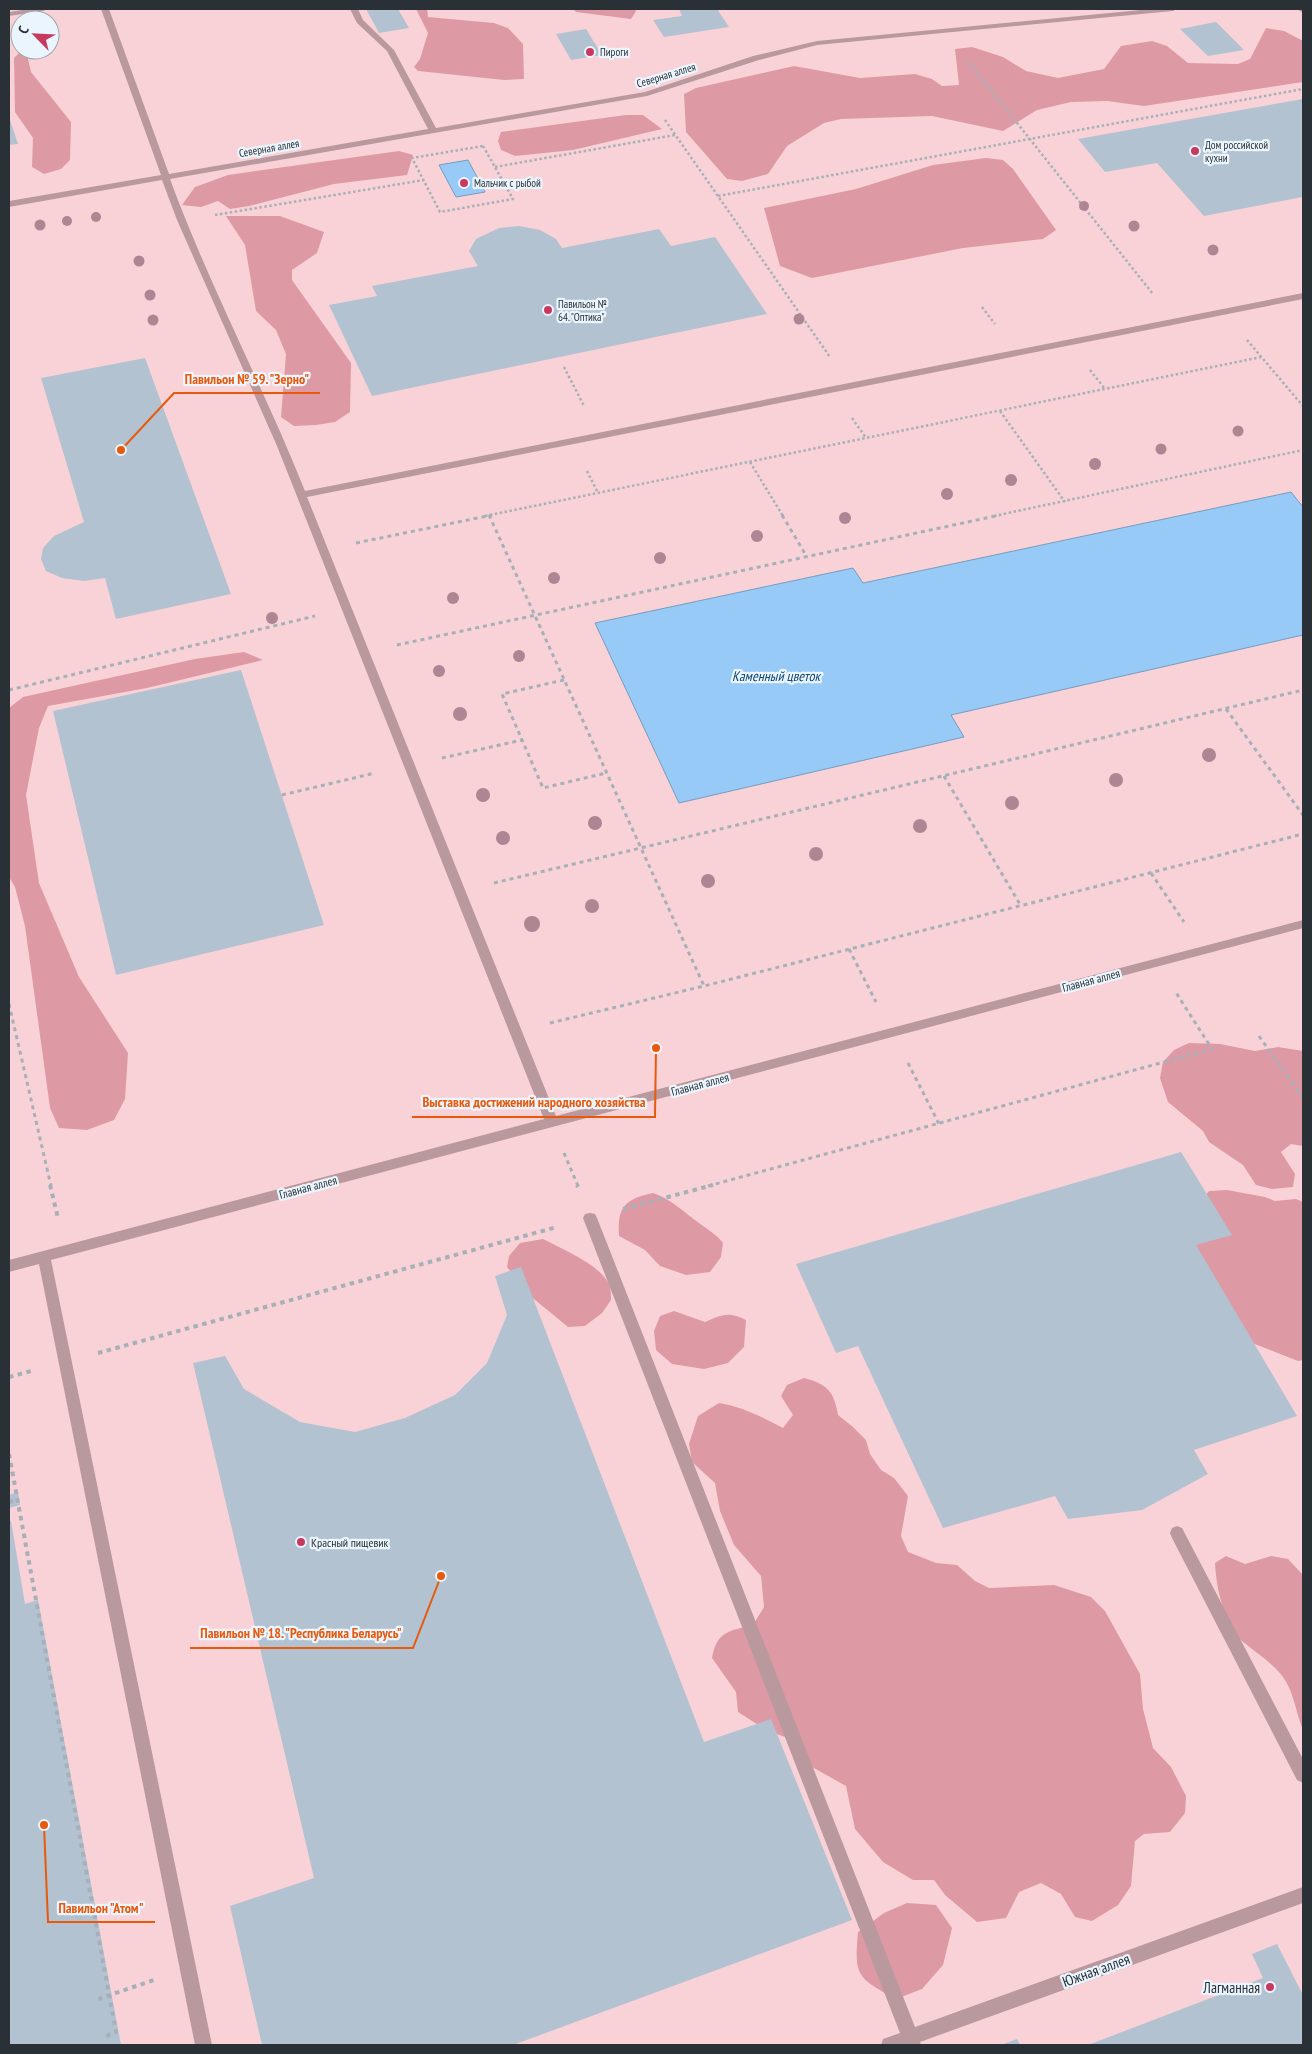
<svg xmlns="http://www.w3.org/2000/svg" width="1312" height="2054" font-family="'PT Sans Narrow',sans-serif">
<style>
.green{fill:#f9d2d7;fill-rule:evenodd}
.forest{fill:#de9aa4}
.water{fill:#97caf7;stroke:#769cbd}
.building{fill:#b2c2d1}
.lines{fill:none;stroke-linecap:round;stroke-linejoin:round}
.path-far2{stroke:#a7b0b8;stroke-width:2.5;stroke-dasharray:2.5 2.5;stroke-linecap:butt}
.path-far1{stroke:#a7b0b8;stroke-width:3;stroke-dasharray:4 4;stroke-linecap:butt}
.path{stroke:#a7b0b8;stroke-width:4;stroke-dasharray:4.5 4.5;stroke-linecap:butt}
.lane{fill:#b9999d;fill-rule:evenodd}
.tree{fill:#ad8593}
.poi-dot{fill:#c83960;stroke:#ebf5fe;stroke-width:2}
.labels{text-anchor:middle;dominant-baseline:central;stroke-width:4.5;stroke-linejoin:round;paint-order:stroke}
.far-poi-label{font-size:11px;fill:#2a3136;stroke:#ebf5fe;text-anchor:start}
.far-street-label{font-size:11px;fill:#2a3136;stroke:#ebf5fe}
.street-label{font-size:12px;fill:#2a3136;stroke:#ebf5fe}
.poi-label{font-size:12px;fill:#2a3136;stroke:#ebf5fe;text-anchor:start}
.water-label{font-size:14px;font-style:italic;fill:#0d4872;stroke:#ebf5fe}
.near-street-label{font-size:15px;fill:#2a3136;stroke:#ebf5fe}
.near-poi-label{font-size:15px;fill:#2a3136;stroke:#ebf5fe;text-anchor:end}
.leader{fill:none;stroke:#e8590c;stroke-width:2}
.callout-dot{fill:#e8590c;stroke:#ebf5fe;stroke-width:2}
.callout-label{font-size:14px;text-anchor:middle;font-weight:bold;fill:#e8590c;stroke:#ebf5fe;stroke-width:4.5;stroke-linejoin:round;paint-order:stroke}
</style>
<rect width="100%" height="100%" fill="#ebf5fe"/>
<path class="green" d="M9,9h1294v2036h-1294zM20,20h30v30h-30z"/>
<g class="forest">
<path d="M416,9h11l1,8 66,6 14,5 15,16 1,35 -20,1 -86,-9 -4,-4 6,-8 8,-26z"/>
<path d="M573,9h62l1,2 -5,8 -55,-7z"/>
<path d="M1266,28l18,3 19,10v41l-159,24 -37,-5 -36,1 -34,8 -34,21 -71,-15 -91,3 -17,4 -37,23 -19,28 -26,7 -15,-2 -41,-47 -2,-38 12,-6 98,-22 66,12 55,-4 17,5 10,7 17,-1 -4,-36 17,-2 31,10 23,14 32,7 46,-9 17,-23 31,-5 15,5 21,17 50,1 12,-5z"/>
<path d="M22,50h4l5,22 40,50 -1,38 -9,9 -17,5 -12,-7 1,-29 -18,-26 -1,-54z"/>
<path d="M626,115h17l19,14 -89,21 -58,6 -14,-6 -3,-9 3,-9z"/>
<path d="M399,151l14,4 -6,20 -73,9 -85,22 -19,3 -12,-8 -17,6 -19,-2 13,-18 33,-12z"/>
<path d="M986,158l17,2 10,9 43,61 -13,9 -80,9 -151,30 -32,-12 -16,-58 92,-19 77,-24z"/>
<path d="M280,216l44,16 -7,21 -25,17v10l59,83 -1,49 -15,10 -19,3 -22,1 -13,-9 5,-63 -10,-24 -20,-19 -11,-66 -19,-29z"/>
<path d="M244,652l19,8 -116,28 -99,18 -9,22 -13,67 13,88 40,94 49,76 -3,46 -11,21 -27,10 -28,-2 -9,-20 -25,-182 -10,-39 -6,-10v-169l14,-11 172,-38z"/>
<path d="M1189,1043l31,1 35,7 23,-4 25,4v95l-12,-2 -10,8 14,22 -2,13 -21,2 -16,-4 -13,-20 -34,-23 -6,-11 -35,-29 -8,-24 3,-16 11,-12z"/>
<path d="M1227,1190l38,7 10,4 21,-2 7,3v158l-5,1 -51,-20 -52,-50 1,-85 13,-15z"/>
<path d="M653,1193c20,7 29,18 46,30 9,7 17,11 24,20l-2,14 -11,15 -24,3 -26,-9 -15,-16 -26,-14c-2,-29 6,-37 34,-43z"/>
<path d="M543,1239c19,10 56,25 66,45 2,4 2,11 2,16l-9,13 -17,13 -17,1 -39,-32 -22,-28 2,-11 11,-13z"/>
<path d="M674,1311l31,11c17,-7 23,-11 41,-2l-2,27 -16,16 -24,6 -32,-5 -16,-14 -2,-19 6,-15z"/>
<path d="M804,1378c23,6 30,13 34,37l15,12 13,13 4,14 11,16 13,8 14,18 -7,40 7,16 28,11 21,2 18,16 14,7 65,-3 37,12 14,14 35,63 3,35 10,39 18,19 15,29 -1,17 -15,19 -26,2 -9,7 -4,45 -13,19 -26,16 -17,-4 -14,-23 -20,-11 -22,9 -13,26 -29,4 -32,-27 -11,-15h-21l-30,-18 -28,-33 -9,-43 -34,-19 -24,-29 -20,-7 -30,-19 -2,-20 -24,-34c5,-27 17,-27 41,-33l11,-18 -3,-31 -27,-31 -14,-34 -5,-28 -23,-21 -3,-18 9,-28 21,-13c24,4 43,14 64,25l10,-13 -12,-19 6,-11z"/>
<path d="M1226,1556l19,8 26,-8 17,3 15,16v155c-7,-17 -9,-38 -20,-53 -11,-15 -27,-24 -41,-36 -18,-16 -26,-54 -27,-78z"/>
<path d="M907,1903l29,2 16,23 -9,37 -21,24 -26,10c-39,-21 -42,-23 -38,-67l26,-19z"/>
</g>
<g class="water">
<path d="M468,160l17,32 -29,5 -17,-32z"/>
<path d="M1291,492l12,15v128l-352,80 13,22 -285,66 -84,-180 258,-55 10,15z"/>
</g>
<g class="building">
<path d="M366,9h32l11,19 -30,5z"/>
<path d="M679,9h38l12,18 -65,10 -11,-17 29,-4z"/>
<path d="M1216,22l28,28 -36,6 -28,-27z"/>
<path d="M586,29l16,26 -31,5 -15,-26z"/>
<path d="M1303,99v98l-99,19 -47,-53 -52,9 -27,-33z"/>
<path d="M9,117l9,27 -9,1z"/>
<path d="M519,226l21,4 16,9 6,9 97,-19 12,17 44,-9 52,77 -395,82 -43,-91 48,-9 -5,-10 106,-20 -9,-15 7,-12 23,-11z"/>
<path d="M145,358l86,236 -115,25 -11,-41 -21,3 -22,-3 -16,-7 -5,-12 2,-11 11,-12 30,-14 -43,-144z"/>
<path d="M241,670l83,255 -208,50 -63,-264z"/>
<path d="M1181,1152l51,83 -36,10 101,171 -103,34 14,24 -66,36 -74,9 -13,-23 -112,32 -85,-182 -22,7 -40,-89z"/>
<path d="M521,1267l183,475 67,-23 81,201 -339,125h-251l-32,-139 84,-28 -121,-515 32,-7 19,33 56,33 55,10 50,-14 50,-23 32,-32 20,-48 -12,-39z"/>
<path d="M18,1492l2,13 -11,3v-13z"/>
<path d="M11,1521l14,83 13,-4 83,445h-112v-523z"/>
<path d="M1277,1944l26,51v50h-215l175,-67 -11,-24z"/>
<path d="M1017,2039l3,6h-19z"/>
</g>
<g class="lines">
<g class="path-far2">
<path d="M967,60l186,234"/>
<path d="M665,120l165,237"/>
<path d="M483,146l30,53 -73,13 -28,-54z"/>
<path d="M495,167l180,-32"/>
<path d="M718,196l585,-107"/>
<path d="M215,215l209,-35"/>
<path d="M982,307l13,17"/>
<path d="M1247,340l56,66"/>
<path d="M564,367l20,39"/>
<path d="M1090,370l15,19"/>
<path d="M1000,411l65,91"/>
<path d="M852,418l14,20"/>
<path d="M750,462l33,54"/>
<path d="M587,471l11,22"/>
<path d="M485,516l776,-159"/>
<path d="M994,516l309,-66"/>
</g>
<g class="path-far1">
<path d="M489,515l215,471"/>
<path d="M782,515l25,42"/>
<path d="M356,543l136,-28"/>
<path d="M397,645l603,-130"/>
<path d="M564,680l-62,14 41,94 63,-15"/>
<path d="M9,690l306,-74"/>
<path d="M1226,709l77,106"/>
<path d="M442,758l80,-18"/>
<path d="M944,776l77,130"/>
<path d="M282,795l93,-22"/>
<path d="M1151,873l33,49"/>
<path d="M494,883l809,-193"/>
<path d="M849,949l27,53"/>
<path d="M9,1004l42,182"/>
<path d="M550,1023l154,-37 599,-152"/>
<path d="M1259,1036l44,62"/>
<path d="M908,1063l31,61"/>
<path d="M564,1153l14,33"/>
<path d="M708,1186l504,-137 -37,-58"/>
</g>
<g class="path">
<path d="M50,1185l8,33"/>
<path d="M577,1185l1,2"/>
<path d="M623,1209l90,-24"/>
<path d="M98,1353l459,-126"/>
<path d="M9,1377l22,-6"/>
<path d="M9,1454l107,578 -12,5"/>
<path d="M9,1502l8,-2"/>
<path d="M98,1999l56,-19"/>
</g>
<g class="lane">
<path d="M29,9h18l-4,2 -34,5v-4z"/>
<path d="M101,9h8l60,165 259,-45 -41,-78 -30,-28 -7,-14h8l5,11 31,30 42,78 209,-36 108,-36 64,-15 334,-32h26l-4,2 -356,34 -58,15 -112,36 -477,83c39,106 93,207 135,312l998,-198v6l-996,198 249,619 747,-196v8l-1252,332 161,785h-17l-156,-781 -30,8v-12l535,-141 -267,-673 -100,-226 -15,-40 -153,27v-6l152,-26z"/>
<path d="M1297,9h6v4z"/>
<path d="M590,1213l5,1 2,4 318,809 388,-140v16l-383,139 1,3h-40l2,-6 17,-6 -317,-815 2,-4z"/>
<path d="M1177,1526l5,2 121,231v24l-6,-3 -125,-242 -2,-5 2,-5z"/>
</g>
</g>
<g class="tree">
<circle cx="1084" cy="206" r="5"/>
<circle cx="96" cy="217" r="5"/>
<circle cx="67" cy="221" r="5"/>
<circle cx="40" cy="225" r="5.5"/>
<circle cx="1134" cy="226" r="5.5"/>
<circle cx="1213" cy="250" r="5.5"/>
<circle cx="139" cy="261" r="5.5"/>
<circle cx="150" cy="295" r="5.5"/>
<circle cx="799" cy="319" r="5.5"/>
<circle cx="153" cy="320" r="5.5"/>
<circle cx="1238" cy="431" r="5.5"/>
<circle cx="1161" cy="449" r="5.5"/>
<circle cx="1095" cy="464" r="6"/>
<circle cx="1011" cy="480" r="6"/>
<circle cx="947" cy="494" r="6"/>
<circle cx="845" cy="518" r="6"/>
<circle cx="757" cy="536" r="6"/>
<circle cx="660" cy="558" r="6"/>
<circle cx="554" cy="578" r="6"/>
<circle cx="453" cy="598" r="6"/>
<circle cx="272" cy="618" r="6"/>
<circle cx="519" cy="656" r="6"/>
<circle cx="439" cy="671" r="6"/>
<circle cx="460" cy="714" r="7"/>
<circle cx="1209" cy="755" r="7"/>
<circle cx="1116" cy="780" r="7"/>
<circle cx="483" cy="795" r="7"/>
<circle cx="1012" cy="803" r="7"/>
<circle cx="595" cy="823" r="7"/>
<circle cx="920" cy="826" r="7"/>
<circle cx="503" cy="838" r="7"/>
<circle cx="816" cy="854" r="7"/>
<circle cx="708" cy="881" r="7"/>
<circle cx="592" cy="906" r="7"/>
<circle cx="532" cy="924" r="8"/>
</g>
<g class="poi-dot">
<circle cx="590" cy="52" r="5"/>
<circle cx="1195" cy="151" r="5"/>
<circle cx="464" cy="183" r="5"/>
<circle cx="548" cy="310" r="5"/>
<circle cx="301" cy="1542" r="5"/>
<circle cx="1270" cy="1987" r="5"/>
</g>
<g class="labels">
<g class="far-poi-label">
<text x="600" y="52">Пироги</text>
<text x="1205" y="145">Дом российской<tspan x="1205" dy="13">кухни</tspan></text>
<text x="474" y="183">Мальчик с рыбой</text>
<text x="558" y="304">Павильон №<tspan x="558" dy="13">64. "Оптика"</tspan></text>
</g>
<g class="far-street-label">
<text transform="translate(666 75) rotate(-17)">Северная аллея</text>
<text transform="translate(269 148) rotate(-10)">Северная аллея</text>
</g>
<g class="street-label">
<text transform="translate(1091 980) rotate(-15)">Главная аллея</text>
<text transform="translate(700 1084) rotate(-15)">Главная аллея</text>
<text transform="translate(308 1187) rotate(-15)">Главная аллея</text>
</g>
<g class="poi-label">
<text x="311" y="1542">Красный пищевик</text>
</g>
<g class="water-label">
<text x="776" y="676">Каменный цветок</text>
</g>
<g class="near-street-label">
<text transform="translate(1096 1970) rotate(-20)">Южная аллея</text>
</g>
<g class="near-poi-label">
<text x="1260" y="1987">Лагманная</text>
</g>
</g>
<path class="leader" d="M121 450L174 393H320M656 1048L655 1117H412M441 1576L413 1648H190M44 1825L48 1922H155"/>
<g class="callout-dot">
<circle cx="121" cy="450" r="5"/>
<circle cx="656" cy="1048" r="5"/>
<circle cx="441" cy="1576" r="5"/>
<circle cx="44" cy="1825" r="5"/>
</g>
<g class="callout-label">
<text x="247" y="384">Павильон № 59. "Зерно"</text>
<text x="534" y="1107">Выставка достижений народного хозяйства</text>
<text x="301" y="1638">Павильон № 18. "Республика Беларусь"</text>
<text x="101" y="1913">Павильон "Атом"</text>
</g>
<rect width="1312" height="2054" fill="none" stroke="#2a3136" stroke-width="20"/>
<g transform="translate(35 35) rotate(294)"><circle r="24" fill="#ebf5fe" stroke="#9ea7ae"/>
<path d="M0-4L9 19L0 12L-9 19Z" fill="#c83960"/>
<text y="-8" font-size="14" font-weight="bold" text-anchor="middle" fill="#2a3136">С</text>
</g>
</svg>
